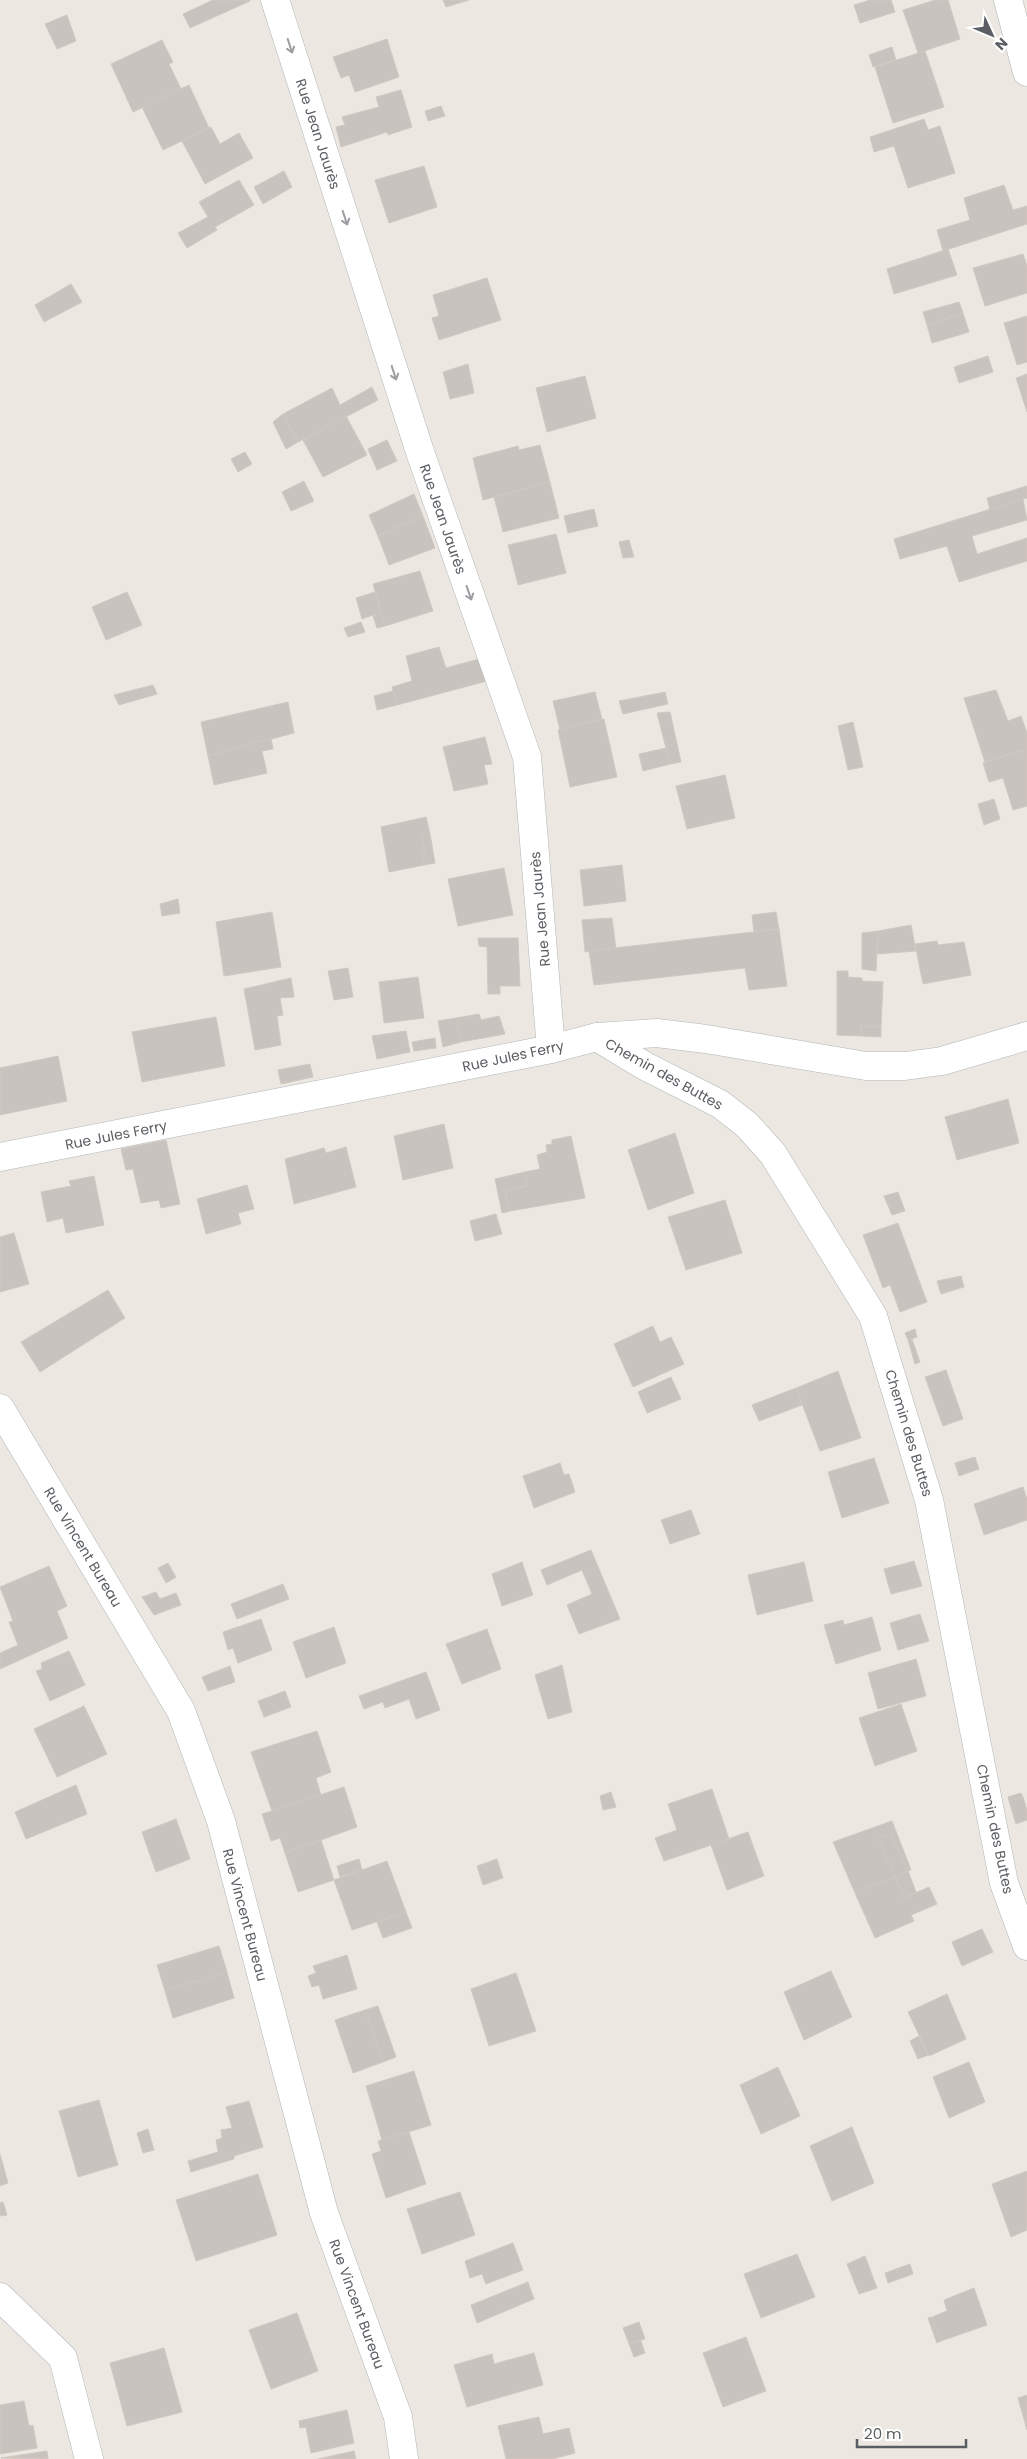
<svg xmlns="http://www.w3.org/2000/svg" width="1027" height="2459" font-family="Poppins,sans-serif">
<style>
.building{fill:#c8c3be;stroke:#d1c9c0}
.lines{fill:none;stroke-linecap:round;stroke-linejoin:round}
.street-casing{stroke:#b2b5b9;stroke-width:29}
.secondary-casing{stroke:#b1b5b9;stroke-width:29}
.street{stroke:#fff;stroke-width:28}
.secondary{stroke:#fff;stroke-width:28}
.oneway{stroke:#9c9ea1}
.labels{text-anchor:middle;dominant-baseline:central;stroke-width:4.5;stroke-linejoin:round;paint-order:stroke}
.street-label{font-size:14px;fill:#5a5e62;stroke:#fff}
</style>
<rect width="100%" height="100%" fill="#ece8e1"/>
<g class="building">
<path d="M213,0h37v1l-60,27 -7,-14z"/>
<path d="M443,0h26l-23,7z"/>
<path d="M870,0h21l4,12 -35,11 -6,-18z"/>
<path d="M935,0h13l12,39 -42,14 -15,-43z"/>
<path d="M67,15l9,26 -19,8 -12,-25z"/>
<path d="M387,39l12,38 -44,15 -6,-17 -8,3 -8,-21z"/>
<path d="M162,40l11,22 -4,2 12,25 -48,23 -22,-48z"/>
<path d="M892,47l4,13 -23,7 -4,-12z"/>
<path d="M925,51l19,56 -51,16 -18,-56z"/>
<path d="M189,85l20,43 -46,22 -21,-43z"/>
<path d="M401,90l11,37 -24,8 -1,-3 -46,15 -5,-20 9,-2 -3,-8 37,-10 -3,-10z"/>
<path d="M441,106l4,10 -17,5 -3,-10z"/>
<path d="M924,119l4,11 12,-4 15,47 -47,15 -14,-42 -20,6 -4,-15z"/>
<path d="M211,127l9,17 19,-11 14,25 -48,26 -23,-43z"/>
<path d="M424,166l13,41 -48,16 -14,-43z"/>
<path d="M284,171l8,16 -29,17 -9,-17z"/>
<path d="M239,180l15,25 -39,22 2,3 -30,18 -9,-15 30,-16 -9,-15z"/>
<path d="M1004,185l9,25 14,-4v18l-84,27 -6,-21 33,-10 -6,-22z"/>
<path d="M948,249l9,26 -63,19 -7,-25z"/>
<path d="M1023,254l4,12v27l-42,13 -12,-38z"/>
<path d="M487,278l14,42 -62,20 -7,-22 7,-2 -6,-21z"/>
<path d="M71,284l11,18 -38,20 -9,-17z"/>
<path d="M959,302l4,11 -36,12 -4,-13z"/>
<path d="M963,313l6,19 -37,11 -5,-18z"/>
<path d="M1027,316v46l-10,3 -13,-42z"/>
<path d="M988,356l5,16 -34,11 -5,-16z"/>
<path d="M468,364l6,29 -24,6 -7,-27z"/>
<path d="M1027,374v38l-11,-34z"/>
<path d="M585,376l11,42 -49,14 -11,-44z"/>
<path d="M372,387l6,13 -80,42 -15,-28 49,-26 8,17z"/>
<path d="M283,414l15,28 -12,7 -13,-27z"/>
<path d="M346,416l21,39 -44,22 -20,-37z"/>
<path d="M387,440l10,21 -20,9 -9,-21z"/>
<path d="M540,445l10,37 -67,18 -10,-42 45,-12 1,4z"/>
<path d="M245,452l7,12 -14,8 -7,-13z"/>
<path d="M304,481l10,20 -23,10 -9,-19z"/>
<path d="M550,482l9,36 -56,14 -9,-35z"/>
<path d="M1027,486v12l-37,12 -3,-12z"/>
<path d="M414,494l9,22 -45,20 -9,-21z"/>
<path d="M1023,499l4,21 -55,16 5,18 50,-16v23l-68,21 -12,-36 -47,13 -6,-20z"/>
<path d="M594,509l4,17 -30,7 -4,-17z"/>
<path d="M423,516l12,32 -46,17 -11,-29z"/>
<path d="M556,534l10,39 -48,12 -10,-40z"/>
<path d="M629,540l5,17 -11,1 -4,-16z"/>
<path d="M420,571l13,40 -48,15 -12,-42z"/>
<path d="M127,592l15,33 -36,15 -14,-33z"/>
<path d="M375,592l6,20 -19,7 -6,-21z"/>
<path d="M381,612l4,14 -8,2 -4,-12z"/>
<path d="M361,622l4,10 -17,5 -4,-9z"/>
<path d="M439,647l7,21 33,-9 8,22 -90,24 -5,-18 20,-6 -6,-25z"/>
<path d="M153,685l4,9 -38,11 -5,-10z"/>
<path d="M996,690l12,31 13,-5 6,17v16l-42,13 -21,-64z"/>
<path d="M393,691l4,14 -20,5 -3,-14z"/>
<path d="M595,692l7,27 -42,11 -7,-29z"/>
<path d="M665,692l3,12 -45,10 -4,-13z"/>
<path d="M288,702l6,31 -86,23 -7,-34z"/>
<path d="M670,712l11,50 -11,2 -13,-51z"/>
<path d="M604,719l13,58 -47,10 -12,-57z"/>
<path d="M853,722l10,45 -15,3 -10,-44z"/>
<path d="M485,737l7,27 -8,1 4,19 -34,7 -11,-44z"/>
<path d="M271,738l2,11 -11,2 5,22 -53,12 -6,-29z"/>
<path d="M666,748l4,16 -27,7 -4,-17z"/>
<path d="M1027,749v57l-14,4 -10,-32 -14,4 -6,-19z"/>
<path d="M725,775l10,43 -48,11 -11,-43z"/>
<path d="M994,799l6,20 -16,6 -6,-21z"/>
<path d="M426,817l4,17 -8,2 3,15 -3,1 2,13 -35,7 -8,-45z"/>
<path d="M430,834l5,29 -11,2 -2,-13 3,-1 -3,-15z"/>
<path d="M622,865l4,36 -42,5 -4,-36z"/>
<path d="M504,868l9,47 -55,11 -10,-47z"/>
<path d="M178,899l2,14 -18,3 -2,-12z"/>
<path d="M272,912l9,55 -57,9 -8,-54z"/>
<path d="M776,912l3,17 -25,3 -2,-17z"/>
<path d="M612,918l4,31 -31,3 -3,-32z"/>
<path d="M911,925l5,26 -39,3 1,-23z"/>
<path d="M779,929l8,57 -38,4 -4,-22 -151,17 -5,-34z"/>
<path d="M878,931l-2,40 -14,-2v-36z"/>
<path d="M478,938h40l2,48h-20v8h-12l-1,-47 -8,-1z"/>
<path d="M937,941l1,4 26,-3 7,33 -48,9 -8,-40z"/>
<path d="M348,968l5,29 -19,3 -6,-29z"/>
<path d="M837,971h11v6l14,1v3l21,1 -2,45 -20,-1v10l-24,-1z"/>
<path d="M418,977l6,41 -40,5 -5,-41z"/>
<path d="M291,978l3,19 -14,1 3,17 -6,1 4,29 -26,5 -11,-61z"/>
<path d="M479,1014l2,6 18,-4 6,18 -44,8 -5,-24z"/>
<path d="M216,1017l9,49 -83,16 -10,-50z"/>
<path d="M456,1018l5,24 -18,5 -5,-26z"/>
<path d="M861,1026l20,1v10l-20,-1z"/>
<path d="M406,1031l4,21 -33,7 -5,-23z"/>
<path d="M435,1038l1,10 -22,3 -2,-9z"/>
<path d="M58,1056l9,45 -67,14v-47z"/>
<path d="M310,1064l3,13 -32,7 -3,-14z"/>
<path d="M1008,1099l11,44 -62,17 -12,-43z"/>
<path d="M444,1124l9,44 -50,12 -9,-44z"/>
<path d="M675,1133l19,60 -46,17 -20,-60z"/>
<path d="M571,1136l14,62 -75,13 -5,-20 22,-5 -2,-14 15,-3 -3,-14 10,-3 -1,-7 6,-1v-4z"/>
<path d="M166,1140l14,64 -19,4 -2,-8 -18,3 -8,-34 -7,1 -5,-21z"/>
<path d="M346,1147l10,40 -62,17 -9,-45 39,-11 2,5z"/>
<path d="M525,1172l2,14 -22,5 5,20 -8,2 -7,-34z"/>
<path d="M94,1176l10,49 -38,8 -3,-15 -16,4 -6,-30 30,-6 -2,-5z"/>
<path d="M247,1185l7,24 -16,4 3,11 -35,10 -9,-35z"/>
<path d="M898,1192l7,19 -13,4 -8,-19z"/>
<path d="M725,1200l17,53 -56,17 -18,-53z"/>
<path d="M496,1214l6,20 -27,7 -5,-20z"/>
<path d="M898,1223l29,79 -27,10 -10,-27 -7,3 -20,-53z"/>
<path d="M14,1233l15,51 -29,8v-55z"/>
<path d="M961,1276l3,11 -23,7 -4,-13z"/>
<path d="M108,1290l17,28 -85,54 -19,-30z"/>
<path d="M653,1326l7,16 11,-5 13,27 -51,23 -19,-43z"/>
<path d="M915,1329l2,8 -9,3 -3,-7z"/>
<path d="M912,1339l8,23 -5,2 -7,-24z"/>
<path d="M946,1370l17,49 -20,7 -18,-49z"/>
<path d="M838,1371l23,67 -41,13 -24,-63z"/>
<path d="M671,1377l10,22 -34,14 -9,-21z"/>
<path d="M796,1388l6,17 -43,16 -7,-16z"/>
<path d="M975,1457l4,12 -20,7 -4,-13z"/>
<path d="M874,1458l15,45 -47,15 -14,-46z"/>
<path d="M560,1463l4,12 5,-1 6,18 -41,16 -11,-32z"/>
<path d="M1023,1487l4,12v21l-43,15 -10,-31z"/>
<path d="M691,1510l9,24 -30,10 -9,-24z"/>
<path d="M591,1550l29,69 -41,15 -12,-29 25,-11 -10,-24 -35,15 -6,-15z"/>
<path d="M914,1561l8,25 -31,8 -7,-25z"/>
<path d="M522,1562l11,33 -31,11 -10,-32z"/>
<path d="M804,1562l9,39 -56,14 -9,-40z"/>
<path d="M168,1563l8,14 -10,6 -8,-15z"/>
<path d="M49,1566l18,40 -10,5 11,27 -68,31v-16l18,-8 -9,-23 4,-1 -13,-34z"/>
<path d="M283,1584l6,15 -52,20 -6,-15z"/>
<path d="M156,1592l4,7 16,-6 5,12 -27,10 -12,-18z"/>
<path d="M920,1614l9,27 -31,9 -8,-27z"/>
<path d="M872,1617l9,33 -45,14 -12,-39 19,-5 1,5z"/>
<path d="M261,1619l11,31 -34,13 -5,-15 -5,2 -5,-18z"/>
<path d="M334,1627l12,36 -40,15 -13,-36z"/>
<path d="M487,1629l14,40 -39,15 -16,-40z"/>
<path d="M69,1651l16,34 -35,16 -14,-30 6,-2 -1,-6z"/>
<path d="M916,1659l10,37 -48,13 -10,-36z"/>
<path d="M562,1665l10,47 -24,7 -13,-44z"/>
<path d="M230,1666l5,16 -27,9 -6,-14z"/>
<path d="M426,1672l14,38 -24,9 -7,-20 -24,9 -2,-6 -19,7 -5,-13z"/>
<path d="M285,1691l6,16 -27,10 -6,-16z"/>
<path d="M901,1704l16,47 -42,15 -16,-48z"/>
<path d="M84,1706l23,48 -50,23 -23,-48z"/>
<path d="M317,1731l14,41 -15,6 5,17 -49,16 -21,-59z"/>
<path d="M76,1785l11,29 -61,25 -11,-27z"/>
<path d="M344,1787l13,40 -72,26 -5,-15 -9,3 -9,-27z"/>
<path d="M712,1789l17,50 -65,22 -9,-23 22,-8 -9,-26z"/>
<path d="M611,1792l5,15 -13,3 -3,-14z"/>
<path d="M1021,1793l2,4 -14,4 -1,-4z"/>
<path d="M1023,1797l4,13v10l-11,4 -7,-23z"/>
<path d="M176,1819l14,40 -34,13 -14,-40z"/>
<path d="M892,1821l19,49 -3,1 -17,-37 -13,5 17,38 -40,16 -22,-51z"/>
<path d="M748,1832l16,44 -37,14 -16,-45z"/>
<path d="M891,1834l17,37 -13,6 -17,-38z"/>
<path d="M321,1840l13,40 -36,12 -13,-39z"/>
<path d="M359,1859l3,11 -22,7 -3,-11z"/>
<path d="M497,1859l6,19 -20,7 -6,-19z"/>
<path d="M387,1861l19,51 -54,18 -18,-50z"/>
<path d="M908,1871l8,21 -12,6 -9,-21z"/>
<path d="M895,1877l9,21 25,-11 8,17 -26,11 3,6 -39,17 -20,-45z"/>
<path d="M406,1912l6,16 -29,10 -6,-16z"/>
<path d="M982,1929l11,23 -31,14 -10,-24z"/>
<path d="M219,1946l8,26 -62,19 -8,-26z"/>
<path d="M347,1955l10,34 -34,10 -4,-14 -7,2 -4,-11 8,-3 -3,-7z"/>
<path d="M831,1971l21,46 -48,23 -20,-48z"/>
<path d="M227,1972l7,26 -61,20 -8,-27z"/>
<path d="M516,1973l20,58 -47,15 -18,-57z"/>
<path d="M947,1994l19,45 -37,17 -21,-44z"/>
<path d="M378,2006l18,51 -13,5 -18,-52z"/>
<path d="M365,2010l18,52 -30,11 -18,-53z"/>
<path d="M919,2036l9,19 -10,4 -8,-18z"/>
<path d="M969,2062l16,40 -36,16 -16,-41z"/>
<path d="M778,2067l22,49 -39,18 -21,-49z"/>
<path d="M414,2071l17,54 -49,15 -16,-54z"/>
<path d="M99,2100l19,65 -40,12 -19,-66z"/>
<path d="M249,2101l14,46 -29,9v3l-43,13 -3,-11 30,-9 -2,-12 6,-2 -1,-8 11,-2 -6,-21z"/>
<path d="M852,2127l22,56 -42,18 -22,-55z"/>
<path d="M148,2129l6,21 -11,3 -6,-20z"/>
<path d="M409,2132l17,52 -40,14 -14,-44 9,-3 -3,-10z"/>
<path d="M0,2154l8,29 -8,3z"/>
<path d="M1027,2171v59l-16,7 -19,-53z"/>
<path d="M258,2174l19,61 -81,26 -20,-61z"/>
<path d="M460,2192l15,43 -53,19 -15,-45z"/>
<path d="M3,2202l4,13 -7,1v-13z"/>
<path d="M513,2243l10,27 -37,14 -4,-10 -12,4 -5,-17z"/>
<path d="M797,2254l18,43 -54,21 -17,-44z"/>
<path d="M865,2256l12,32 -18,6 -12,-30z"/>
<path d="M910,2264l3,10 -25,9 -3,-10z"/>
<path d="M528,2282l6,17 -57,24 -6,-18z"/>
<path d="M974,2288l13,37 -46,16 -9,-24 15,-6 -3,-11z"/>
<path d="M297,2313l21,58 -47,18 -22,-59z"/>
<path d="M932,2317l9,24 -4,2 -9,-25z"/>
<path d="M639,2322l6,17 -16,5 -6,-16z"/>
<path d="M746,2337l20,54 -43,16 -20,-54z"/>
<path d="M641,2341l4,12 -11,4 -5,-13z"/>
<path d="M164,2348l18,64 -55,14 -17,-63z"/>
<path d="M534,2353l9,32 -76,22 -13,-42 38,-11 2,10z"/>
<path d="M1027,2395v35l-9,-32z"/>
<path d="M24,2401l5,25 4,-1 4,23 -37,6v-49z"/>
<path d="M347,2410l7,33 -43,10 -5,-26 -6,1 -1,-7z"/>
<path d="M539,2417l4,17 26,-6 6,25 -22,6h-47l-8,-33z"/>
<path d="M47,2451l1,8 -47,-1z"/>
<path d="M354,2451l2,8h-38z"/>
</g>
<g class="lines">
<defs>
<g id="street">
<path d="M275,0l145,452 107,305 24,292"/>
<path d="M597,1037l48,29 75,38 27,21 26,29 100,162 56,184 75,383 23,63"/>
<path d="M0,1157l551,-108 46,-12 60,-4 49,6 160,27h39l37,-5 85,-25"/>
<path d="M0,1408l181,303 40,110 103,392 74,204 6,42"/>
<path d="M0,2297l63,61 26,101"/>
</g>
<path id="secondary" d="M1008,0l19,72"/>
</defs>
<use href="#street" class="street-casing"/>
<use href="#secondary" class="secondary-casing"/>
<use href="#street" class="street"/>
<use href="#secondary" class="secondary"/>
</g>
<defs><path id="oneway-shaft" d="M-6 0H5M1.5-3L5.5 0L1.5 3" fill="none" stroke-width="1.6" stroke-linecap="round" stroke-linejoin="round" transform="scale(1.25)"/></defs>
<g class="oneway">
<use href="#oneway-shaft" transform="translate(290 46) rotate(72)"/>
<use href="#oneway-shaft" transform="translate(345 218) rotate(72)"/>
<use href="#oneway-shaft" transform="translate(394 373) rotate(72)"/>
<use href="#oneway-shaft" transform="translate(469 593) rotate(71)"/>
</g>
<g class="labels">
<g class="street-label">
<text transform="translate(318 134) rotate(72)">Rue Jean Jaurès</text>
<text transform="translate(443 519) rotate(71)">Rue Jean Jaurès</text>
<text transform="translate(540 909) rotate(-95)">Rue Jean Jaurès</text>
<text transform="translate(513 1056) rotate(-12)">Rue Jules Ferry</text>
<text transform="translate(664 1074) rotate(29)">Chemin des Buttes</text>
<text transform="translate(116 1135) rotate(-11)">Rue Jules Ferry</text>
<text transform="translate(909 1433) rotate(73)">Chemin des Buttes</text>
<text transform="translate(83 1547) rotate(59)">Rue Vincent Bureau</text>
<text transform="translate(995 1829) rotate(78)">Chemin des Buttes</text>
<text transform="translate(245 1915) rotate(75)">Rue Vincent Bureau</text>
<text transform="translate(357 2304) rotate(70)">Rue Vincent Bureau</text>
</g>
</g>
<g transform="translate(992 35) rotate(134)" stroke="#ffffff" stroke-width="4" paint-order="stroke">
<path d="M0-4L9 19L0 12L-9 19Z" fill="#5a5e62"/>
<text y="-8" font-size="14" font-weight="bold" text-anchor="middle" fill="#5a5e62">N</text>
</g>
<path d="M857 2439v8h109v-8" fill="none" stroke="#5a5e62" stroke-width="2.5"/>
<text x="864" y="2439" font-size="15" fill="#5a5e62" stroke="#ffffff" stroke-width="4" paint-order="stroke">20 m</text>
</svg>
